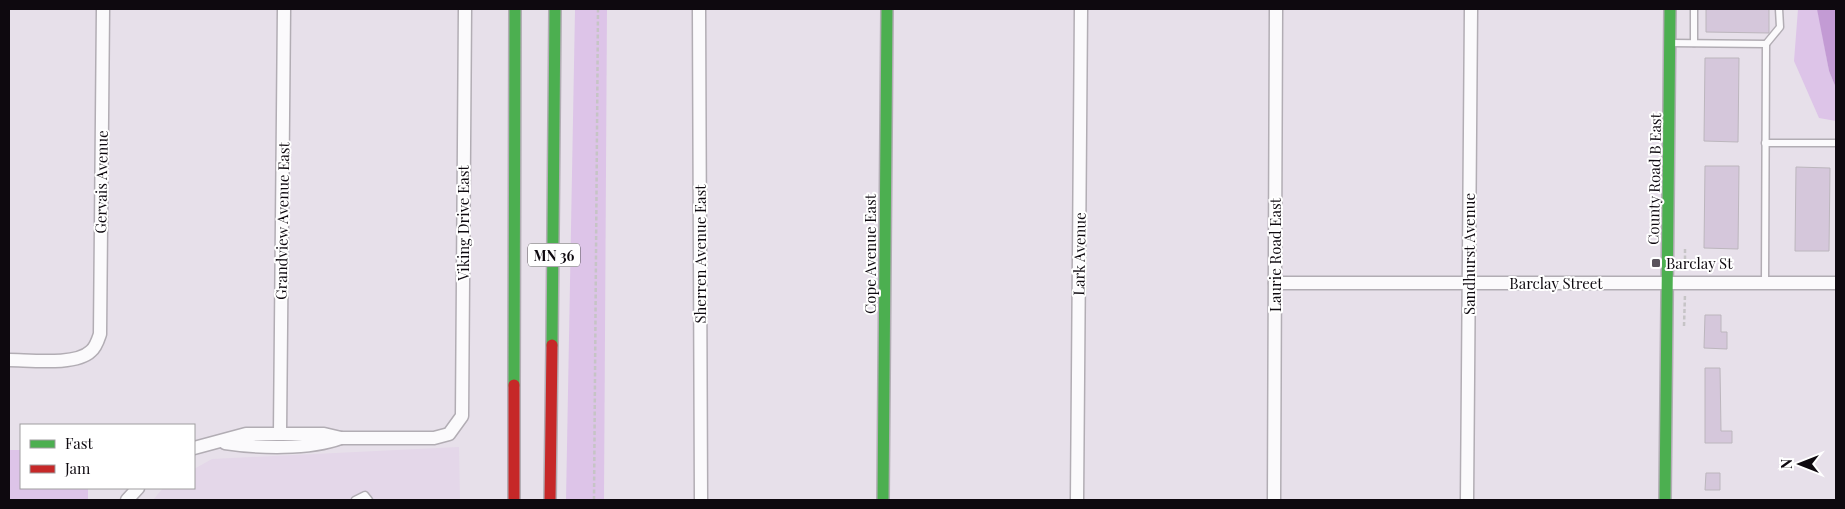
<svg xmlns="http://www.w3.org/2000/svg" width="1845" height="509" font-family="'Playfair Display',serif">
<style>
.built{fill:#e4d7e9}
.green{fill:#ddc4e8}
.water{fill:#c39bd4}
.building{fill:#d5c7db;stroke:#bcb6bd}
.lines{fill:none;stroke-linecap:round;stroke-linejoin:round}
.lane-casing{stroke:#b2adb4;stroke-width:9}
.street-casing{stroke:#b2adb4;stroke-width:15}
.fast-casing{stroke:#b2adb4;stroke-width:14}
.jam-casing{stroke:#b2adb4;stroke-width:14}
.path{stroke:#c6c4c6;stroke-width:2.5;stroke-dasharray:4 2.5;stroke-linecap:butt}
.lane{stroke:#fbfafc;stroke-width:6}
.street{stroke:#fbfafc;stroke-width:12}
.fast{stroke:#4caf50;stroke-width:11}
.jam{stroke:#c62828;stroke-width:11}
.poi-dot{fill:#5a545c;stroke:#fff;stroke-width:2}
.labels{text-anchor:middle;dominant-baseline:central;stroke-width:4;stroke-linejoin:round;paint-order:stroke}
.shield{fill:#fff;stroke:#565357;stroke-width:1}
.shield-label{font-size:14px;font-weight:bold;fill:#0e090f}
.street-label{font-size:15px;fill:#0e090f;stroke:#fff}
.poi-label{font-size:15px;fill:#0e090f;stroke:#fff;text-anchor:start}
</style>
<rect width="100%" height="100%" fill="#e7e0ea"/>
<path class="built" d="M459,447l1,53h-307l10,-12h31v-19l18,-10z"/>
<g class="green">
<path d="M575,9h32l-3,491h-38z"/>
<path d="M1798,9h27h-7l11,62 7,17v33l-17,-3 -25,-57z"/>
<path d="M9,450h12v38h67v12h-79z"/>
</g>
<path class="water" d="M1817,9h19v79l-7,-17z"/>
<g class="building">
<path d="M1706,9h63v24l-63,-1z"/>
<path d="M1705,58h34l-1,84 -34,-1z"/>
<path d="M1705,166h34l-1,83 -34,-1z"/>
<path d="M1796,167l34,1 -1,83h-34z"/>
<path d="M1705,315h16v17h6v17l-23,-1z"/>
<path d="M1705,368h15l1,63h11v12h-27z"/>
<path d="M1706,473h14v17h-15z"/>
</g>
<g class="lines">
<defs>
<g id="lane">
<path d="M1671,43l95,1 -1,239"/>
<path d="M1694,43v-34"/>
<path d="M1766,44l14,-17 -1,-18"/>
<path d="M1765,143h71"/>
<path d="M355,500l10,-5 4,5"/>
</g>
<g id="street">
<path d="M699,9l2,491"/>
<path d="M1275,283h561"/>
<path d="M9,360c20,0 67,6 82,-9 5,-4 7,-11 9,-17l3,-325"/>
<path d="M280,433l4,-424"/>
<path d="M225,443c33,5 84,7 116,-5"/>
<path d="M194,448l52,-14h78l17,4h93l15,-4 13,-18 3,-407"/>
<path d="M127,500l11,-12"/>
<path d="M1077,500l4,-491"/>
<path d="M1274,500l2,-491"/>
<path d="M1467,500l4,-491"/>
</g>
<g id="fast">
<path d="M552,345l3,-336"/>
<path d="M514,385l1,-376"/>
<path d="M883,500l4,-491"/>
<path d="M1665,500l5,-491"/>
</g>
<g id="jam">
<path d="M514,500v-115"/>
<path d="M550,500l2,-155"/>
</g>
</defs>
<use href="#lane" class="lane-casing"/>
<use href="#street" class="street-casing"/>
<use href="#fast" class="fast-casing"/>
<use href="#jam" class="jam-casing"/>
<g class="path">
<path d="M1685,249v22"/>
<path d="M1684,326l1,-32"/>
<path d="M594,500l4,-491"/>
</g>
<use href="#lane" class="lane"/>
<use href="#street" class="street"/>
<use href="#fast" class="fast"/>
<use href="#jam" class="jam"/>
</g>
<rect class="poi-dot" x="1651" y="258" width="10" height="10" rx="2.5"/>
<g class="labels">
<rect class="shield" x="528" y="243.5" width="52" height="23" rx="4"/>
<g class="shield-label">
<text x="554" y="255">MN 36</text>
</g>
<g class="street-label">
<text transform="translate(1654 179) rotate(-89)">County Road B East</text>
<text transform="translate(101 182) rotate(-89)">Gervais Avenue</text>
<text transform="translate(282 221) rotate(-89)">Grandview Avenue East</text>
<text transform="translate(463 223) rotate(-90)">Viking Drive East</text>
<text transform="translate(700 254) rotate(-90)">Sherren Avenue East</text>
<text transform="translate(870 254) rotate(-90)">Cope Avenue East</text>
<text transform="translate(1079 254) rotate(-89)">Lark Avenue</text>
<text transform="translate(1469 254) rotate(-90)">Sandhurst Avenue</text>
<text transform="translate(1275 255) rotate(-90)">Laurie Road East</text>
<text x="1556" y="283">Barclay Street</text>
</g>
<g class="poi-label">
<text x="1666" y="263">Barclay St</text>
</g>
</g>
<rect width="1845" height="509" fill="none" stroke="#0e090f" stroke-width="20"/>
<rect x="20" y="424" width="175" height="65" fill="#ffffff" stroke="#9f9d9f"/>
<rect x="30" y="440" width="25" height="8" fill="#4caf50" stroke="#9f9d9f"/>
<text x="65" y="449" font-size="15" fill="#0e090f">Fast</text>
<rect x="30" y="465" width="25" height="8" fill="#c62828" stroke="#9f9d9f"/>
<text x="65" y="474" font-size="15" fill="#0e090f">Jam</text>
<g transform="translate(1800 464) rotate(270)" stroke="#ffffff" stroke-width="4" paint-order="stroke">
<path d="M0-4L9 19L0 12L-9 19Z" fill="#0e090f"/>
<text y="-8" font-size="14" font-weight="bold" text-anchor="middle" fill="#0e090f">N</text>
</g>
</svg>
